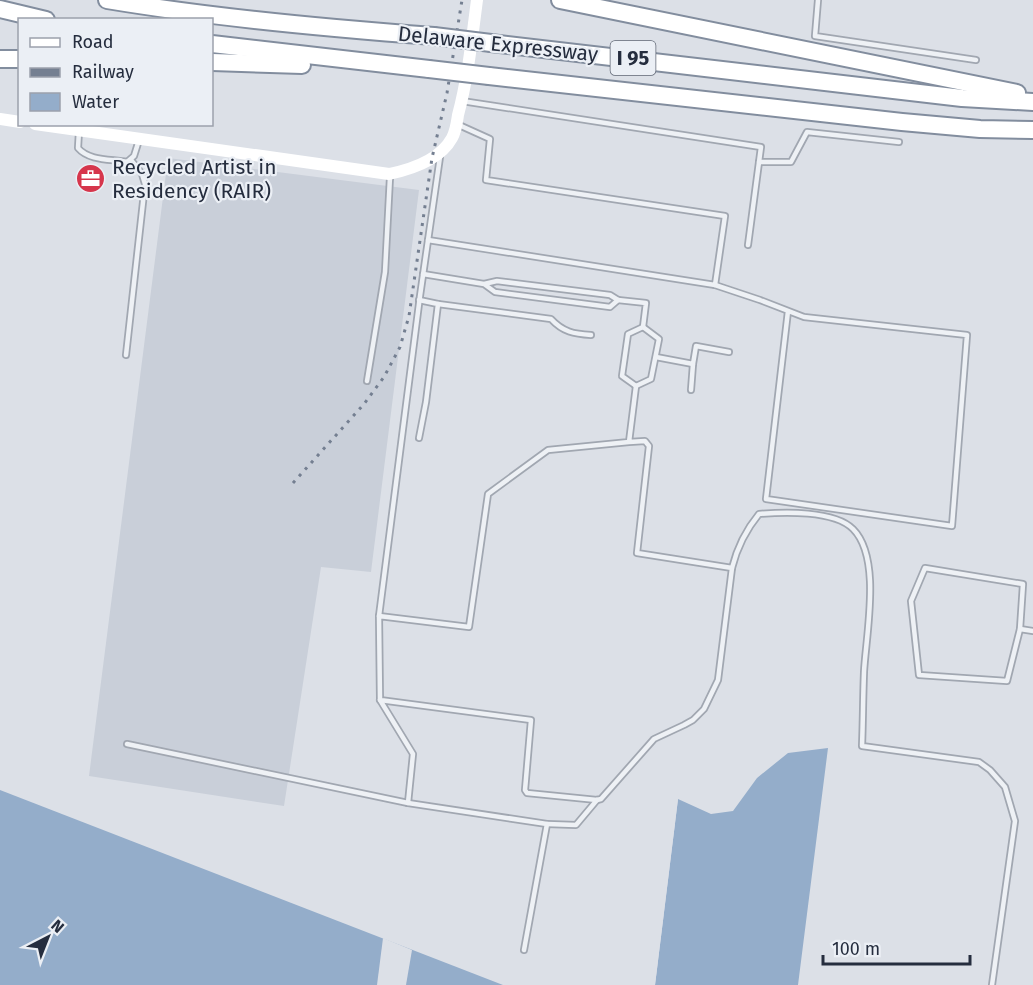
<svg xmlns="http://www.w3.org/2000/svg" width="1033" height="985" font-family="'Fira Sans',sans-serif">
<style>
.built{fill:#c9cfd9}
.water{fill:#94adca}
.pier{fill:#dce0e7}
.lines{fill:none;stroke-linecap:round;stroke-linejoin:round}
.lane-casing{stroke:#a1a7b1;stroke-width:8}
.highway-casing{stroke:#828d9e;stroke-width:20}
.lane{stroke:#eef1f5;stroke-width:4.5}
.secondary{stroke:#fff;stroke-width:12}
.highway{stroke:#fff;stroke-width:16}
.rail{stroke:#747f91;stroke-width:3;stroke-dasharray:3 6;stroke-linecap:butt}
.highway-bridge-casing{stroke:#828d9e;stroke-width:20;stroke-linecap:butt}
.highway-bridge{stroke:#fff;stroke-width:16}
.labels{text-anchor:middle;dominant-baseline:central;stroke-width:4.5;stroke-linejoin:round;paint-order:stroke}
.shield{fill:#ebeff5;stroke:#606775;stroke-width:1.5}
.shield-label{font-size:20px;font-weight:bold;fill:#252d3e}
.street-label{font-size:21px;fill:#252d3e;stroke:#ebeff5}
.poi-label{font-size:21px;fill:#252d3e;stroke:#ebeff5;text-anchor:start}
</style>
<rect width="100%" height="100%" fill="#dce0e7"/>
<path class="built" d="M168,158l251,32 -48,382 -50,-5 -37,239 -195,-30z"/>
<g class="water">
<path d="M828,748l-30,237h-143l23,-186 33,15 22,-3 24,-33 31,-25z"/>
<path d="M0,790l503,195h-503z"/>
</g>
<g class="pier">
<path d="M678,799l-23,186h-3l23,-185z"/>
<path d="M383,938l29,12 -6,35h-29z"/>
</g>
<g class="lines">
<defs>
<g id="lane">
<path d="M818,0l-3,36 161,24"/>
<path d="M462,101l299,46 -13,98"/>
<path d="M79,131l-1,17c11,13 33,11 49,14l7,-6 5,-16"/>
<path d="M759,162h32l16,-30 92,10"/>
<path d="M428,240l287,45 10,-69 -239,-36 4,-41 -31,-14"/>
<path d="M423,274l61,10 11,8 115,15 8,-7 -8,-5 -113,-14 -13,3"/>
<path d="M715,285l45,15 44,17 163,18 -15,191 -186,-27 22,-188"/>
<path d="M618,300l28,3 -3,24"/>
<path d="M438,304l113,15c12,13 23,15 40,16"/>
<path d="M126,355l19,-171 -3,-10 -11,-14"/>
<path d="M656,357l37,7 3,-18 33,6"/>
<path d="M367,381l18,-109 5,-95"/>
<path d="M636,386l15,-7 8,-40 -16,-12"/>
<path d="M636,386l-14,-10 6,-42 15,-7"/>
<path d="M691,390l2,-26"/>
<path d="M419,438l7,-36 12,-98 -19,-4"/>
<path d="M629,442l-81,8 -60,44 -19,133 -90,-11 1,84 151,20 -6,70 2,3 70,7 4,-1 53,-60 30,-14 9,-5 11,-11 14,-29 14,-112 -95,-15 12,-107 -4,-5 -16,1 7,-56"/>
<path d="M732,568c5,-20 13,-37 27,-54 24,-2 75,-4 94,15 29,29 13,105 11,143 -1,25 -1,50 -2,74l117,16 11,8 15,17 10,34 -23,164"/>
<path d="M925,568l98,16 -3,45 -13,52 -88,-6 -8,-74z"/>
<path d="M379,616l41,-320 20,-139"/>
<path d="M1020,629l13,2"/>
<path d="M127,744l281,59 5,-49 -33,-54"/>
<path d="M408,803l139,21 -23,126"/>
<path d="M547,824l29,1 21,-25"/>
</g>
<g id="highway">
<path d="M107,0c108,18 217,28 327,36"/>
<path d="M560,0l457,93"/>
<path d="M0,9l46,11"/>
<path d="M491,43l471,55 71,4"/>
<path d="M212,44l217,25"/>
<path d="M0,59h20"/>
<path d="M212,62l90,3"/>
<path d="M489,76l413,46 78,7 53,1"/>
</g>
</defs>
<use href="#lane" class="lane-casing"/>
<use href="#highway" class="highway-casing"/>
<use href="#lane" class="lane"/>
<g class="secondary">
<path d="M0,119l20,3"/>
<path d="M35,124l354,50c24,-5 51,-14 63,-36 4,-7 5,-16 6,-23 10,-37 14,-77 19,-115"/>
</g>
<use href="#highway" class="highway"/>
<path class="rail" d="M293,483l71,-79 20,-27 16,-30 9,-31 23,-158 15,-65 15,-93"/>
<defs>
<g id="highway-bridge">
<path d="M434,36l57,7"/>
<path d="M429,69l60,7"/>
</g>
</defs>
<use href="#highway-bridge" class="highway-bridge-casing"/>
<use href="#highway-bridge" class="highway-bridge"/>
</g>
<defs>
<symbol id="office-disc" viewBox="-11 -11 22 22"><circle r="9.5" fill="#d6364c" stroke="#ebeff5"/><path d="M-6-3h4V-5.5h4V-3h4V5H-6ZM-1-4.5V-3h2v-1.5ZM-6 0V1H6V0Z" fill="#fff"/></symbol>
</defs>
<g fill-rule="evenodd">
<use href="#office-disc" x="74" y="162" width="33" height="33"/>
</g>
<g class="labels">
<rect class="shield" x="610.5" y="41" width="45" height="34" rx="4.5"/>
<g class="shield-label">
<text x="633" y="58">I 95</text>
</g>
<g class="street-label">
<text transform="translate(498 44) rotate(6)">Delaware Expressway</text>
</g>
<g class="poi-label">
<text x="112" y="167">Recycled Artist in<tspan x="112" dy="24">Residency (RAIR)</tspan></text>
</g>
</g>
<rect x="18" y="18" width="195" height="108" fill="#ebeff5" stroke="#9ca1ac" stroke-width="1.5"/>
<rect x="30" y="38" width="30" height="9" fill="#ffffff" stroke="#9ca1ac" stroke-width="1.5"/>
<text x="72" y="48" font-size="18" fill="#252d3e">Road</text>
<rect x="30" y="68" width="30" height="9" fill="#747f91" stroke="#9ca1ac" stroke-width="1.5"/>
<text x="72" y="78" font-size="18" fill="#252d3e">Railway</text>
<rect x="30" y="93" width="30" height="18" fill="#94adca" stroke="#9ca1ac" stroke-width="1.5"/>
<text x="72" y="108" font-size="18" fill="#252d3e">Water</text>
<g transform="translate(48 937) rotate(42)" stroke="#ebeff5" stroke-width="4.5" paint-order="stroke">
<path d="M0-4.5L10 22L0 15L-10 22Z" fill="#252d3e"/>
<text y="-9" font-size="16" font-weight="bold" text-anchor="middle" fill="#252d3e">N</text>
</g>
<path d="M823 955v9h147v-9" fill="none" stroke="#252d3e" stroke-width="3"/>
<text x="832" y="955" font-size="18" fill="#252d3e" stroke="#ebeff5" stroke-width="4.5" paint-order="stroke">100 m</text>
</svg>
